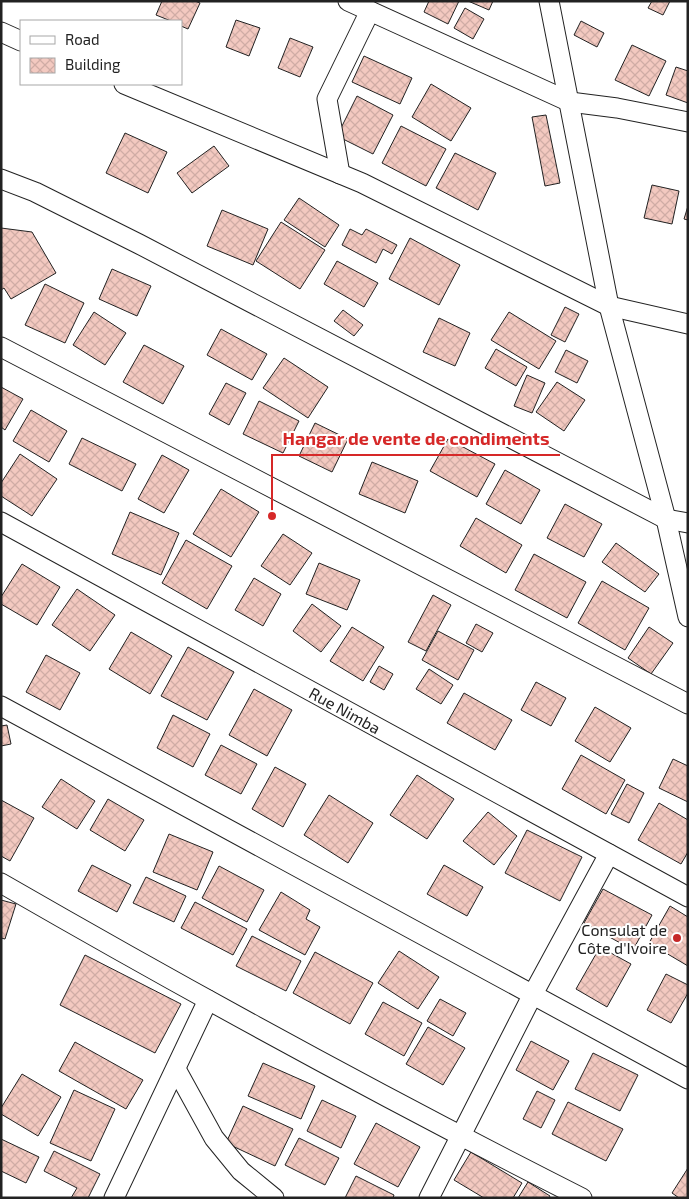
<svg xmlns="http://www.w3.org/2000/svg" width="689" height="1199" font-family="'Exo 2',sans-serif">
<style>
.building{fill:url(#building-cross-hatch);stroke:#222}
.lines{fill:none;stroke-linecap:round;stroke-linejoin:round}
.minor-casing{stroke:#222;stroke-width:21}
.minor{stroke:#fff;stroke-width:19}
.poi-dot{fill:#c62828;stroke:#fff;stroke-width:2}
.labels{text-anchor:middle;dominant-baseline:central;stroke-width:4;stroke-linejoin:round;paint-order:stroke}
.street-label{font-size:16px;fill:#222;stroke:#fff}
.poi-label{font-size:16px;fill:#222;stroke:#fff;text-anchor:end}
.leader{fill:none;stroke:#d62828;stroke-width:2}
.callout-dot{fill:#d62828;stroke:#fff;stroke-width:2}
.callout-label{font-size:18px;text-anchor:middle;font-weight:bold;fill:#d62828;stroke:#fff;stroke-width:4;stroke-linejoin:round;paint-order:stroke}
</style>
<defs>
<pattern id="building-cross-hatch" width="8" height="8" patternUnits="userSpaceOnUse" patternTransform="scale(1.25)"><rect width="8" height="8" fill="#f3c9c0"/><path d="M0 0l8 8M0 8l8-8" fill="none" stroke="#d0aca5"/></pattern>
</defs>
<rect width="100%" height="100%" fill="#fff"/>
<g class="building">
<path d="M162,1h33l5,2 -12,26 -7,-3v-5h-10l-15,-6z"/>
<path d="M429,1h30l-11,23 -24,-12z"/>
<path d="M468,1h25l-4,9z"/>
<path d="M652,1h18l-7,14 -15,-7z"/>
<path d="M465,8l19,11 -11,20 -19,-11z"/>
<path d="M236,20l24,8 -11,28 -23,-9z"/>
<path d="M581,21l23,12 -7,14 -23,-12z"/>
<path d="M290,38l23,9 -13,30 -22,-9z"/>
<path d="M632,45l34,16 -17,35 -34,-16z"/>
<path d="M364,56l48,22 -12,26 -48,-22z"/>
<path d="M676,67l12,4v32l-22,-8z"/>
<path d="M431,84l40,24 -20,33 -39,-24z"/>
<path d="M357,96l36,19 -20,39 -36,-18z"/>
<path d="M546,115l14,68 -15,3 -13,-69z"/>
<path d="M401,126l45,23 -20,37 -44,-23z"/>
<path d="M125,133l42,19 -19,41 -42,-20z"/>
<path d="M214,146l15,20 -37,27 -15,-20z"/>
<path d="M455,153l41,20 -18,37 -42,-22z"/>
<path d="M652,185l27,6 -7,33 -28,-6z"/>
<path d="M299,198l40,27 -14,22 -41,-27z"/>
<path d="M688,206v14l-4,-1z"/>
<path d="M222,210l46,19 -15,36 -46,-19z"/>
<path d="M281,222l44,28 -25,39 -44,-28z"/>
<path d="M1,228l31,4 24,41 -45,26 -7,-11 -3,2z"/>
<path d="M350,229l12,6 4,-6 31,16 -5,9 -9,-5 -7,14 -34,-18z"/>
<path d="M410,238l50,27 -21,40 -50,-26z"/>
<path d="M337,261l41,22 -14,24 -40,-23z"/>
<path d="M112,269l39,17 -14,30 -38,-17z"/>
<path d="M45,284l39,19 -19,40 -40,-18z"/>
<path d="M565,307l14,7 -14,28 -14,-7z"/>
<path d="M343,310l20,15 -9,11 -20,-15z"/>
<path d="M94,312l32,21 -21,32 -32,-20z"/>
<path d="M509,312l47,29 -17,28 -48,-29z"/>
<path d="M439,318l31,15 -15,33 -32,-14z"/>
<path d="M221,329l46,25 -15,26 -45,-25z"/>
<path d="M144,345l40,21 -21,38 -40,-22z"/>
<path d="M496,349l31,18 -11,19 -31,-18z"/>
<path d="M566,350l22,11 -11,22 -22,-11z"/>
<path d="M284,358l44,29 -20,31 -45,-30z"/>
<path d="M527,375l18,8 -13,30 -18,-7z"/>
<path d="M557,382l28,18 -21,31 -28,-19z"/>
<path d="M226,383l20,10 -17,32 -20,-11z"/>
<path d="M1,387l22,12 -18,31 -4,-3z"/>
<path d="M259,401l40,20 -16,32 -40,-19z"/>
<path d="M31,410l36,21 -18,31 -36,-21z"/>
<path d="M315,423l33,16 -16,33 -33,-16z"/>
<path d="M82,438l54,26 -14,27 -53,-27z"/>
<path d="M448,439l47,25 -18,33 -47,-26z"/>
<path d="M20,454l37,25 -25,37 -31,-20v-13z"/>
<path d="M162,455l27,15 -25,43 -26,-14z"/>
<path d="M372,462l46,19 -13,32 -46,-19z"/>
<path d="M505,470l35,20 -19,34 -35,-20z"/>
<path d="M221,489l38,23 -28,45 -38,-23z"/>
<path d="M565,504l37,20 -18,33 -37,-19z"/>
<path d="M130,512l49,21 -18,42 -49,-21z"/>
<path d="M476,518l46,27 -16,28 -46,-27z"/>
<path d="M283,534l29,19 -22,32 -29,-19z"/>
<path d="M186,540l46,26 -25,43 -45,-26z"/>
<path d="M616,543l43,31 -14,18 -43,-30z"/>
<path d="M534,554l52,28 -19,36 -52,-28z"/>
<path d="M319,563l41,17 -13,30 -41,-16z"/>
<path d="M22,564l38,23 -23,38 -36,-21v-7z"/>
<path d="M254,578l27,16 -18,32 -28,-16z"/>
<path d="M602,581l47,27 -24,42 -47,-27z"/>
<path d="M77,589l38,26 -25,36 -38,-26z"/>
<path d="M433,595l18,10 -25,46 -18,-9z"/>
<path d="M312,604l29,22 -20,26 -28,-21z"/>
<path d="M476,624l17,9 -11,19 -16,-9z"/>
<path d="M352,627l32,20 -21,34 -33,-20z"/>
<path d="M649,627l24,16 -22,31 -23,-16z"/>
<path d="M438,631l36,19 -16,30 -36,-20z"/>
<path d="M131,632l41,24 -22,38 -41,-25z"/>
<path d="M188,647l46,25 -27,48 -46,-24z"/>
<path d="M46,655l34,18 -20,37 -34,-18z"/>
<path d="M379,666l14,8 -9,16 -14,-8z"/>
<path d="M429,669l24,16 -12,19 -25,-15z"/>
<path d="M536,682l30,16 -15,28 -30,-16z"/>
<path d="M254,689l38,21 -25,46 -38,-21z"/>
<path d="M464,693l48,27 -17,30 -48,-27z"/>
<path d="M595,707l36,21 -21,34 -35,-21z"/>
<path d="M173,715l37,19 -17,33 -36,-19z"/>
<path d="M7,725l4,19 -10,2v-20z"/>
<path d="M221,745l36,19 -16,30 -36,-19z"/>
<path d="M581,755l44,25 -19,34 -44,-25z"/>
<path d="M673,759l15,7v36l-29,-14z"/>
<path d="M275,767l31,17 -23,43 -31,-18z"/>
<path d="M417,775l37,24 -27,40 -37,-24z"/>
<path d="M61,779l34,22 -18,28 -35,-22z"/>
<path d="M627,784l17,9 -15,30 -18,-9z"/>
<path d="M329,795l44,28 -25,40 -44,-28z"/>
<path d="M108,799l36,21 -19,31 -35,-21z"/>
<path d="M1,800l33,18 -24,43 -9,-5z"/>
<path d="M659,803l29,17v32l-7,12 -43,-24z"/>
<path d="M488,812l29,24 -23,29 -31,-24z"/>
<path d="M527,830l55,27 -22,44 -55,-28z"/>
<path d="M169,834l44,18 -16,38 -44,-18z"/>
<path d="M92,865l39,20 -14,27 -39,-21z"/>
<path d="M444,865l39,22 -16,29 -40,-22z"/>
<path d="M219,866l45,24 -17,32 -45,-24z"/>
<path d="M146,877l40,19 -12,26 -41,-19z"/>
<path d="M603,889l49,26 -19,35 -49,-27z"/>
<path d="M281,892l29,18 -4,9 14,8 -15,28 -46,-25z"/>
<path d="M1,900l15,4 -11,35 -4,-1z"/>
<path d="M195,902l52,27 -14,26 -52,-27z"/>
<path d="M670,906l18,11v49l-39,-23z"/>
<path d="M252,936l49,25 -15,30 -50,-25z"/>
<path d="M600,947l31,17 -24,43 -31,-18z"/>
<path d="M399,951l40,26 -21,32 -40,-26z"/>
<path d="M315,952l58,31 -23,41 -57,-31z"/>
<path d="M85,955l96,49 -26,49 -95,-48z"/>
<path d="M666,974l22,11v8l-17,30 -24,-13z"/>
<path d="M440,999l26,14 -13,23 -26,-15z"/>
<path d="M383,1002l39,21 -18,33 -39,-22z"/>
<path d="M428,1027l37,21 -22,37 -37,-21z"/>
<path d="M531,1041l38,20 -16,29 -37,-20z"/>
<path d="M75,1042l68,38 -17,29 -67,-38z"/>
<path d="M593,1053l45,22 -18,36 -45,-22z"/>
<path d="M263,1063l52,23 -14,33 -53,-23z"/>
<path d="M22,1074l39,23 -23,39 -37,-22v-6z"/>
<path d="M74,1090l41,19 -24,52 -41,-18z"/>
<path d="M537,1091l18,9 -14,28 -18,-9z"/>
<path d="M322,1100l34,16 -15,32 -34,-17z"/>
<path d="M568,1102l55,27 -17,32 -54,-27z"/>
<path d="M243,1106l50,23 -18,37 -49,-23z"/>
<path d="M376,1123l44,24 -22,40 -44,-23z"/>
<path d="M299,1138l40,20 -14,27 -40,-20z"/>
<path d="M1,1139l38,18 -13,26 -25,-12z"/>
<path d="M54,1151l46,23 -12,24h-17l6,-10 -33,-17z"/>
<path d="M471,1152l51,31 -9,15h-29l-30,-18z"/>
<path d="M688,1168v30h-9l-7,-5z"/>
<path d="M356,1176l38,19 -1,3h-48z"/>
<path d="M528,1182l22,14 -1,2h-31z"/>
</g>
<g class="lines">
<defs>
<g id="minor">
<path d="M348,1l222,101 47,6 71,14"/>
<path d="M549,1l60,305 57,213 22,98"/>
<path d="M1,32l20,9"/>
<path d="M124,84l238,99 247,123 79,18"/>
<path d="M340,174l-13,-75 43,-88"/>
<path d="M1,179l34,13 104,52 527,275 22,4"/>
<path d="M1,347l687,357"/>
<path d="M1,522l687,375"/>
<path d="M1,706l687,373"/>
<path d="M1,883c191,110 385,216 581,315"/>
<path d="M176,1069l38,69 27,33 33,27"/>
<path d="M114,1198l94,-198"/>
<path d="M429,1198l104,-204 76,-140"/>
</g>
</defs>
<use href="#minor" class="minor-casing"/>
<use href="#minor" class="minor"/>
</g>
<circle class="poi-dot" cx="677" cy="938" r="5"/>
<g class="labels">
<g class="street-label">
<text transform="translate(345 710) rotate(29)">Rue Nimba</text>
</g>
<g class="poi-label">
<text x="667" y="929">Consulat de<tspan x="667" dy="18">Côte d'Ivoire</tspan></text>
</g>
</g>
<path class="leader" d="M272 516L272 455H560"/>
<circle class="callout-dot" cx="272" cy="516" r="5"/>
<g class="callout-label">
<text x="416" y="445">Hangar de vente de condiments</text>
</g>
<rect width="689" height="1199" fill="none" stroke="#222222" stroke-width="5"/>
<rect x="20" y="20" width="162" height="65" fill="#ffffff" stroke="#a7a7a7"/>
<rect x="30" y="36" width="25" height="8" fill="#ffffff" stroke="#a7a7a7"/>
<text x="65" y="45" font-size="15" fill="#222222">Road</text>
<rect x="30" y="58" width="25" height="15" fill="url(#building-cross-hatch)" stroke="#a7a7a7"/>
<text x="65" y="70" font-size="15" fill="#222222">Building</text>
</svg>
